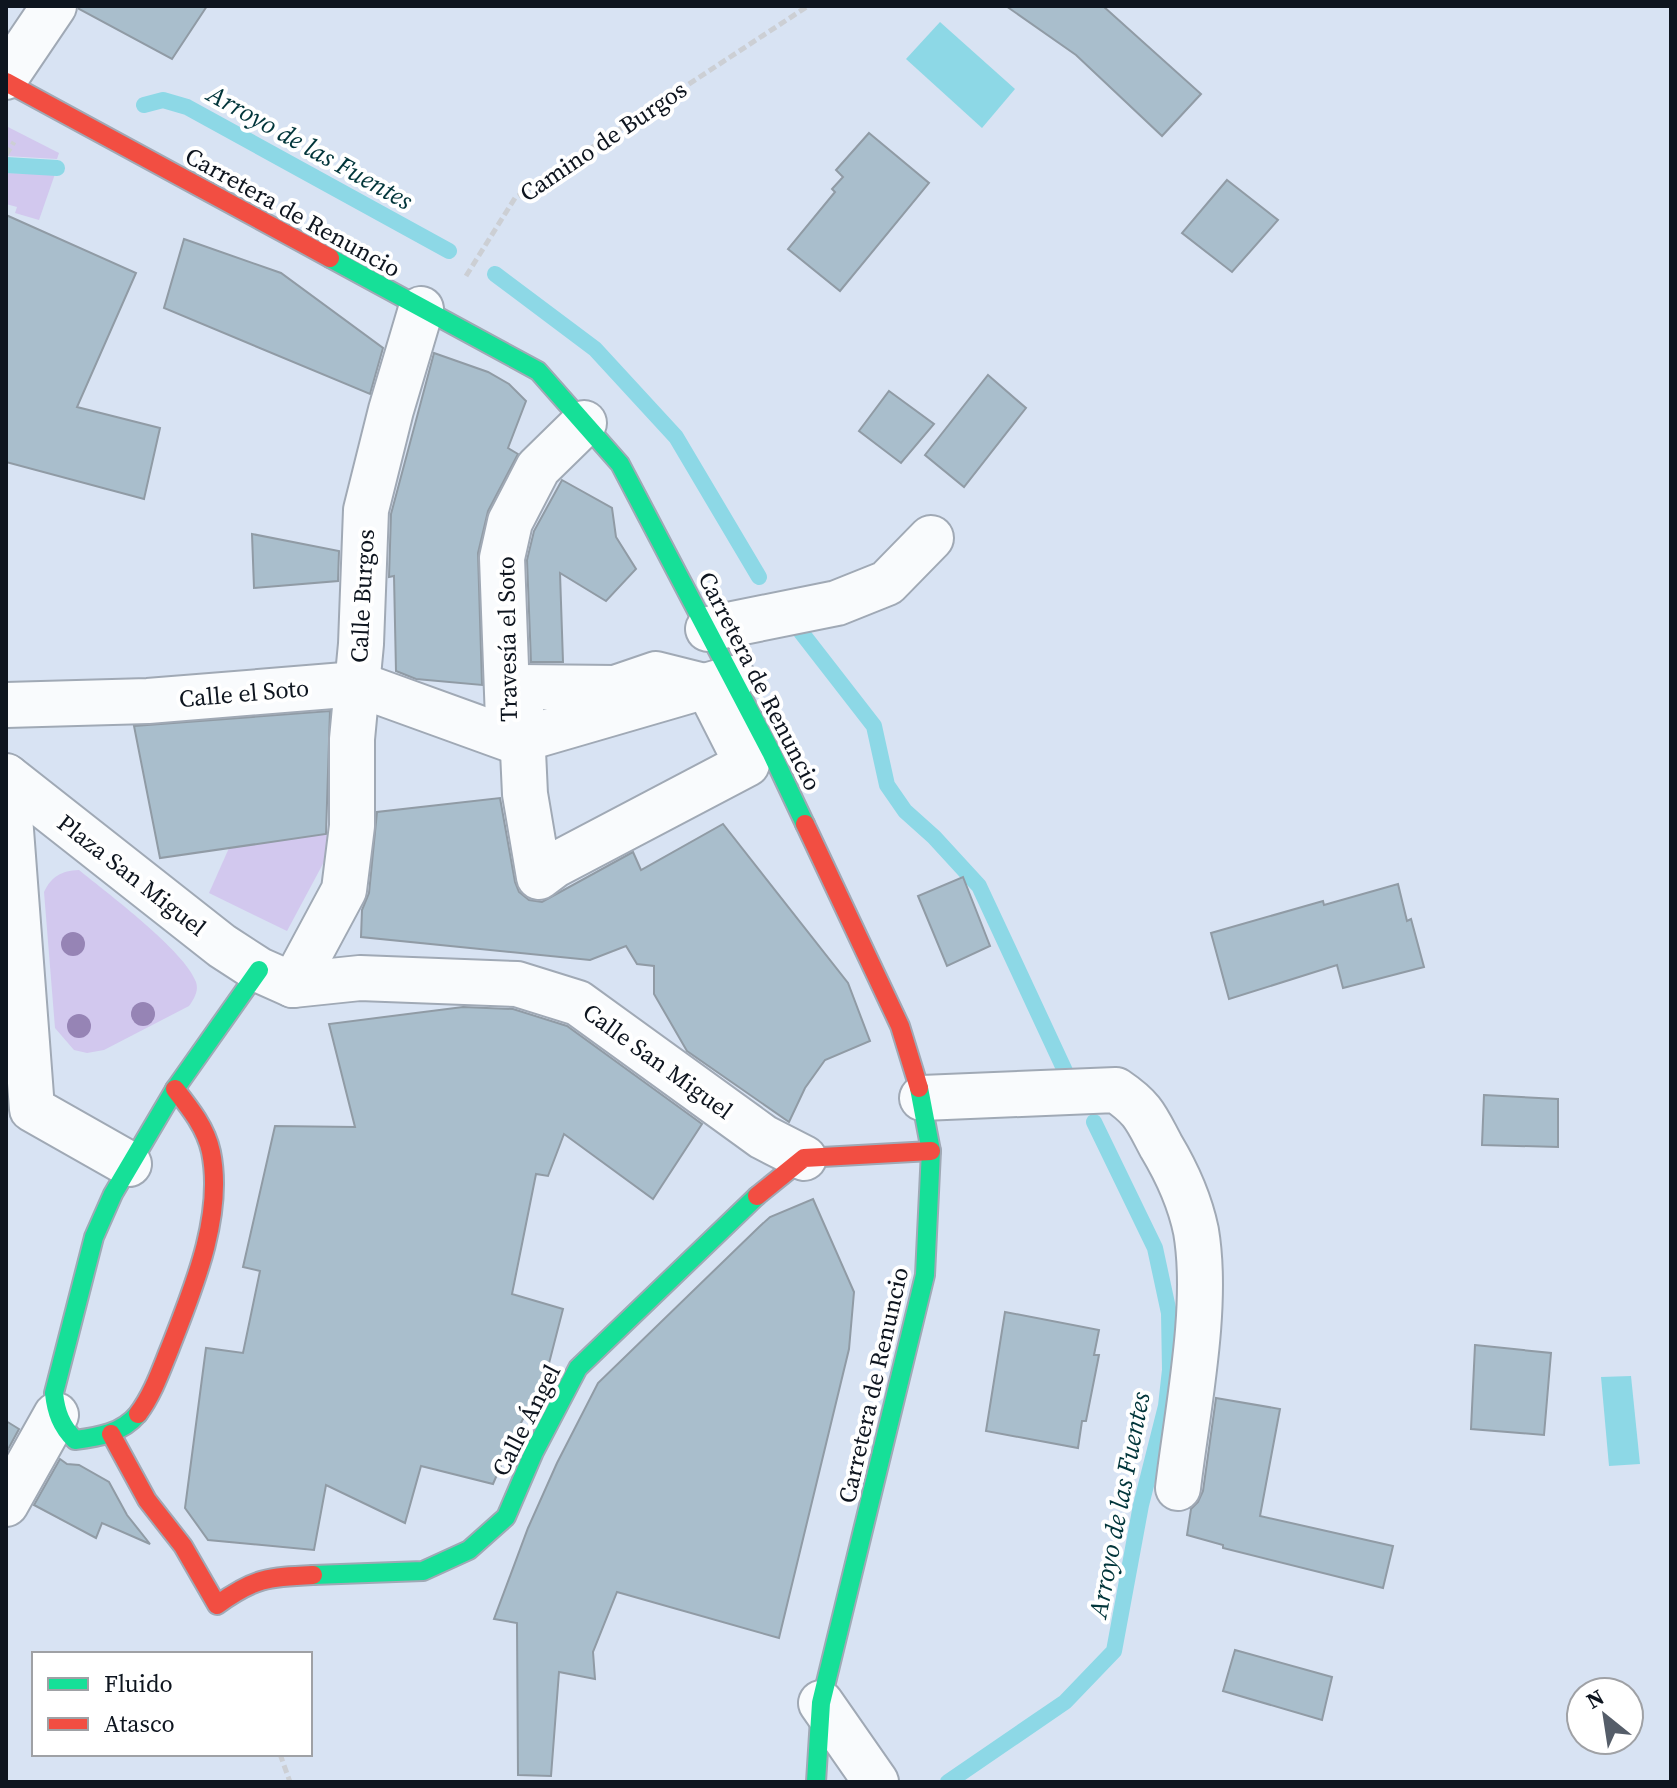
<svg xmlns="http://www.w3.org/2000/svg" width="1677" height="1788" font-family="'Source Serif 4',serif">
<style>
.green{fill:#d2c8ee}
.water{fill:#8dd8e6}
.lines{fill:none;stroke-linecap:round;stroke-linejoin:round}
.stream{stroke:#8dd8e6;stroke-width:16}
.building{fill:#a9becc;stroke:#909ba5;stroke-width:2}
.street-casing{stroke:#a0a9b5;stroke-width:48}
.fast-casing{stroke:#a0a9b5;stroke-width:22}
.jam-casing{stroke:#a0a9b5;stroke-width:22}
.path{stroke:#cccfd4;stroke-width:5;stroke-dasharray:8 4;stroke-linecap:butt}
.street{stroke:#f9fbfd;stroke-width:44}
.fast{stroke:#16e098;stroke-width:18}
.jam{stroke:#f24e42;stroke-width:18}
.tree{fill:#9684b5}
.labels{text-anchor:middle;dominant-baseline:central;stroke-width:8;stroke-linejoin:round;paint-order:stroke}
.street-label{font-size:24px;fill:#0e151f;stroke:#fff}
.water-label{font-size:26px;font-style:italic;fill:#01353a;stroke:#fff}
</style>
<rect width="100%" height="100%" fill="#d8e3f3"/>
<g class="green">
<path d="M6,126l53,27 -2,6 -51,-3z"/>
<path d="M6,173l49,1 -16,46 -24,-7 2,-6 -11,-3z"/>
<path d="M340,832l-53,99 -78,-38 20,-45z"/>
<path d="M79,870c28,23 106,81 117,112 3,9 -2,17 -7,24l-85,44 -17,3 -13,-3 -19,-22 -11,-136c8,-16 17,-21 35,-22z"/>
</g>
<g class="water">
<path d="M940,22l75,67 -33,39 -76,-69z"/>
<path d="M1631,1376l9,88 -31,2 -8,-89z"/>
</g>
<g class="lines">
<g class="stream">
<path d="M144,105l19,-5 24,7 262,144"/>
<path d="M6,165l51,3"/>
<path d="M495,274l100,75 81,88 83,140"/>
<path d="M801,632l73,94 13,59 18,26 29,26 45,49 87,187"/>
<path d="M948,1782l117,-80 49,-51 27,-146 25,-99 4,-36 -1,-57 -14,-65 -61,-126"/>
</g>
</g>
<g class="building">
<path d="M79,6h128l-35,53 -93,-50z"/>
<path d="M1006,6h97l98,88 -39,42 -86,-81z"/>
<path d="M869,133l60,50 -89,108 -52,-42 47,-57 -3,-3 11,-12 -7,-7z"/>
<path d="M1227,180l51,40 -46,52 -50,-39z"/>
<path d="M6,215l130,58 -59,134 83,21 -16,71 -138,-37z"/>
<path d="M184,239l97,34 102,75 -13,46 -206,-86z"/>
<path d="M434,353l54,19 21,12 17,17 -18,47 10,6 -30,57 -10,42 4,132 -66,-6 -20,-8 -2,-95 -5,1 2,-63z"/>
<path d="M988,375l38,33 -62,79 -39,-32z"/>
<path d="M889,391l45,33 -33,39 -42,-32z"/>
<path d="M562,480l50,28 4,29 20,32 -30,32 -46,-28 3,89h-32l-4,-102 7,-29z"/>
<path d="M252,534l87,17 -1,30 -84,7z"/>
<path d="M330,711l-4,123 -166,24 -26,-132z"/>
<path d="M500,798l15,84 4,10 10,8 13,2 91,-50 8,18 82,-46 125,159 22,58 -45,19 -20,28 -16,34 -102,-71 -33,-57v-28l-17,-2 -11,-18 -36,14 -229,-23 1,-27 7,-17 8,-81z"/>
<path d="M963,877l27,69 -43,20 -29,-70z"/>
<path d="M1398,884l9,37 4,-2 13,48 -81,21 -6,-23 -108,34 -18,-66 112,-32 1,4z"/>
<path d="M463,1007l50,2 54,17 135,98 -49,75 -89,-65 -16,42 -12,-2 -24,120 51,15 -17,66 -34,65 -19,44 -72,-18 -16,57 -79,-38 -12,65 -106,-10 -23,-32 21,-160 37,5 17,-82 -17,-4 32,-141 80,1 -26,-103z"/>
<path d="M1484,1095l74,4v48l-76,-2z"/>
<path d="M813,1199l41,93 -5,57 -70,289 -162,-46 -24,60 2,27 -36,-7 -8,104 -33,-1 -1,-152 -23,-4 34,-91 29,-65 41,-80 161,-156 11,-10z"/>
<path d="M1005,1312l94,18 -5,25h5l-13,66h-4l-4,27 -92,-17z"/>
<path d="M1475,1345l76,8 -7,82 -73,-6z"/>
<path d="M1216,1398l64,11 -20,107 133,30 -10,42 -160,-40v-3l-36,-10 4,-26 7,-7 5,-11z"/>
<path d="M6,1421l13,8 -13,24z"/>
<path d="M60,1459l7,5 12,1 30,17 18,33 23,29 -48,-21 -6,15 -62,-33z"/>
<path d="M1235,1650l97,27 -10,43 -99,-29z"/>
</g>
<g class="lines">
<defs>
<g id="street">
<path d="M6,77l48,-71"/>
<path d="M708,629l129,-26 50,-20 44,-45"/>
<path d="M656,674l52,13 39,77 -192,101 -16,12 -14,-83 -5,-107 95,1z"/>
<path d="M6,705l142,-4 209,-17 152,55 21,-2 203,-59"/>
<path d="M508,720l-6,-162 8,-36 28,-54 46,-45"/>
<path d="M6,776l216,170 37,24 34,15 67,-7 157,6 61,19 185,134 41,21"/>
<path d="M7,777l25,332 97,55"/>
<path d="M293,985l51,-95 8,-64v-87l9,-95 5,-134 25,-100 30,-101"/>
<path d="M922,1098l194,-8c28,19 30,28 45,56 15,25 29,56 35,85 13,76 -9,180 -18,257"/>
<path d="M6,1504l50,-89"/>
<path d="M821,1703l55,79"/>
</g>
<g id="fast">
<path d="M330,258l208,113 82,93 151,288 34,72"/>
<path d="M138,1414c-16,19 -39,23 -63,26 -14,-14 -19,-28 -21,-47l40,-156 19,-43 62,-105 84,-119"/>
<path d="M313,1575l110,-4 46,-21 37,-33 28,-65 44,-84 179,-172"/>
<path d="M816,1782l5,-79 104,-428 6,-124 -12,-63"/>
</g>
<g id="jam">
<path d="M6,82l324,176"/>
<path d="M805,824l95,202 19,62"/>
<path d="M757,1196l47,-38 127,-7"/>
<path d="M138,1414c15,-20 23,-44 32,-66 23,-59 54,-132 41,-196 -5,-24 -21,-44 -36,-63"/>
<path d="M111,1434l36,66 36,46 34,59c37,-27 51,-28 96,-30"/>
</g>
</defs>
<use href="#street" class="street-casing"/>
<use href="#fast" class="fast-casing"/>
<use href="#jam" class="jam-casing"/>
<g class="path">
<path d="M6,155l8,-13"/>
<path d="M466,276l49,-78 293,-192"/>
<path d="M280,1754l10,28"/>
</g>
<use href="#street" class="street"/>
<use href="#fast" class="fast"/>
<use href="#jam" class="jam"/>
</g>
<g class="tree">
<circle cx="73" cy="944" r="12"/>
<circle cx="143" cy="1014" r="12"/>
<circle cx="79" cy="1026" r="12"/>
</g>
<g class="labels">
<g class="street-label">
<text transform="translate(603 141) rotate(-34)">Camino de Burgos</text>
<text transform="translate(293 212) rotate(29)">Carretera de Renuncio</text>
<text transform="translate(362 596) rotate(-87)">Calle Burgos</text>
<text transform="translate(507 639) rotate(-91)">Travesía el Soto</text>
<text transform="translate(760 681) rotate(63)">Carretera de Renuncio</text>
<text transform="translate(244 693) rotate(-5)">Calle el Soto</text>
<text transform="translate(132 875) rotate(38)">Plaza San Miguel</text>
<text transform="translate(658 1061) rotate(36)">Calle San Miguel</text>
<text transform="translate(873 1385) rotate(-77)">Carretera de Renuncio</text>
<text transform="translate(526 1420) rotate(-63)">Calle Ángel</text>
</g>
<g class="water-label">
<text transform="translate(310 147) rotate(29)">Arroyo de las Fuentes</text>
<text transform="translate(1119 1505) rotate(-79)">Arroyo de las Fuentes</text>
</g>
</g>
<rect width="1677" height="1788" fill="none" stroke="#0e151f" stroke-width="16"/>
<rect x="32" y="1652" width="280" height="104" fill="#ffffff" stroke="#9fa1a5" stroke-width="2"/>
<rect x="48" y="1678" width="40" height="12" fill="#16e098" stroke="#9fa1a5" stroke-width="2"/>
<text x="104" y="1692" font-size="24" fill="#0e151f">Fluido</text>
<rect x="48" y="1718" width="40" height="12" fill="#f24e42" stroke="#9fa1a5" stroke-width="2"/>
<text x="104" y="1732" font-size="24" fill="#0e151f">Atasco</text>
<g transform="translate(1605 1716) rotate(330)"><circle r="38" fill="#ffffff" stroke="#9fa1a5" stroke-width="2"/>
<path d="M0-6L14 30L0 20L-14 30Z" fill="#555d69"/>
<text y="-12" font-size="22" font-weight="bold" text-anchor="middle" fill="#0e151f">N</text>
</g>
</svg>
